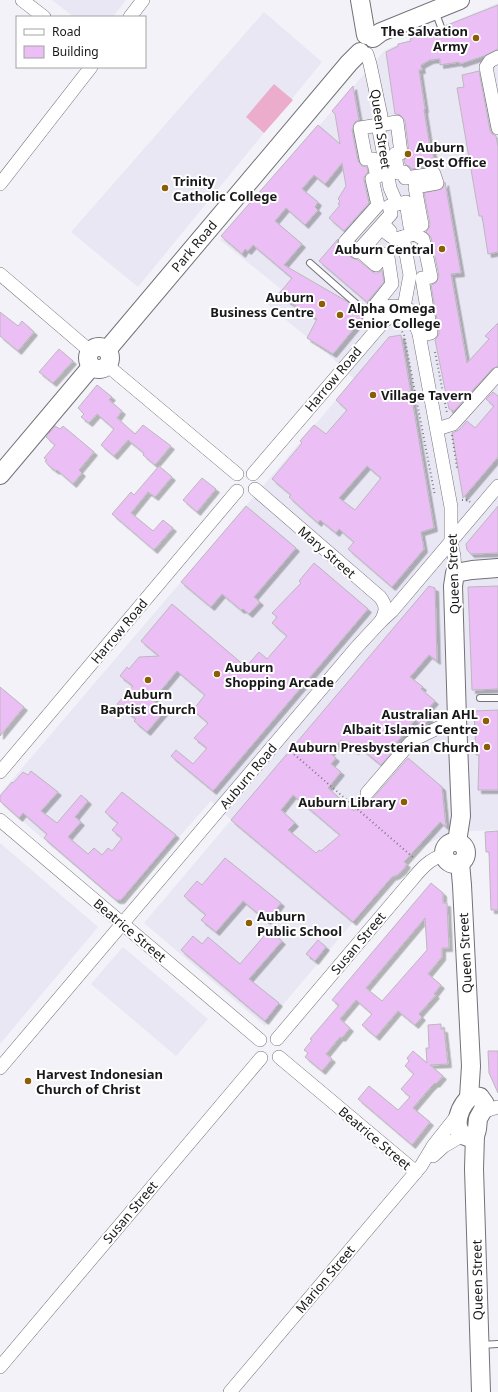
<svg xmlns="http://www.w3.org/2000/svg" width="498" height="1392" font-family="'Noto Sans',sans-serif">
<style>
.built{fill:#e9e7f4}
.green{fill:#ebadcb}
.building{fill:#ebbef6;stroke:#bbb8bc;fill-rule:evenodd;filter:url(#shadow)}
.lines{fill:none;stroke-linecap:round;stroke-linejoin:round}
.lane-casing{stroke:#737277;stroke-width:8}
.street-casing{stroke:#737277;stroke-width:14}
.secondary-casing{stroke:#737277;stroke-width:20}
.path{stroke:#7c7b7f;stroke-width:2;stroke-dasharray:1 3;stroke-linecap:butt}
.lane{stroke:#fff;stroke-width:6}
.street{stroke:#fff;stroke-width:13}
.secondary{stroke:#fff;stroke-width:18}
.poi-dot{fill:#8d5d05;stroke:#fff;stroke-width:1.5}
.labels{text-anchor:middle;dominant-baseline:central;stroke-width:4;stroke-linejoin:round;paint-order:stroke}
.poi-label{font-size:13px;font-weight:bold;fill:#19181a;stroke:#fff;text-anchor:start}
.street-label{font-size:13px;fill:#19181a;stroke:#fff}
</style>
<defs>
<filter id="shadow"><feDropShadow dx="3.5" dy="3.5" stdDeviation="0" flood-color="#0004"/></filter>
</defs>
<rect width="100%" height="100%" fill="#f3f2f8"/>
<g class="built">
<path d="M52,0h74l-13,17h-39z"/>
<path d="M498,3v827l-47,2 -34,17 -62,74 -33,-27 31,26 -88,104 -121,-103 87,-103 -20,-19 -89,100 -5,1 -117,-100v-8l354,-415 -24,-23 -62,-51 13,-16 -61,-49 165,-190z"/>
<path d="M264,12l58,50 -184,225 -67,-55z"/>
<path d="M0,843l98,84 -98,117z"/>
<path d="M123,947l85,72 -32,37 -85,-72z"/>
</g>
<path class="green" d="M274,84l19,16 -29,33 -18,-16z"/>
<g class="building">
<path d="M498,5v44l-14,7 -24,8 -1,-2 -19,3v-6l-10,1 -9,5 1,5h-3l6,39 -1,1 6,37h2l2,13 -1,1 1,5 -23,3 -1,-2 -5,-3 -1,-4 4,-4 1,-4 -4,-31 -5,-6 -5,-1 -9,-62 12,-6v-2l13,-3 -1,-2 24,-10 3,-1 3,3h3l2,-5z"/>
<path d="M479,71l11,59 2,4 4,2 2,11v105l-10,2 -6,-38h-3l-22,-128 7,-1 -2,-12z"/>
<path d="M353,86l6,34 -4,2 -3,8 6,31 4,5 5,1 1,5 -4,5v3l5,23 -25,28 -15,-13 11,-13 -2,-1 2,-3 -2,-2 8,-13 -4,-23 -17,21 -11,-9 -12,14 16,13 -3,5 3,3 -13,15 -19,-17 -11,13 27,23 -18,21 64,37 12,11 2,6 -29,35 -26,-16 10,-19 -39,-24 14,-17 -39,-33 -5,6 -3,-2 -3,5 -21,-18 97,-111 22,19 -5,-30 -3,-3z"/>
<path d="M445,182l16,91 -10,1 16,89 22,-24 -4,-3 13,-13v43l-6,3 -38,42 -5,-2 -14,-69 3,-4 1,-4 -8,-47 5,-2 3,-7 -8,-39 -5,-5 3,-4 1,-4 -6,-31 18,-4z"/>
<path d="M338,239l-1,5 3,4 12,10 6,2 16,13h4l4,-3 2,12 -17,20 -48,-41z"/>
<path d="M0,312l18,14 4,-5 12,11 -16,19 -18,-15z"/>
<path d="M401,335l33,193 -13,4 3,17 -32,38 -44,-38 6,-7 -15,-13 -3,4 -16,-13 -2,3 -29,-26 2,-2 -19,-16 30,-36 -2,-2 14,-16 12,9 21,-24 -11,-10 53,-63zM367,466l14,12 -26,32 -16,-12z"/>
<path d="M59,349l14,12 -20,22 -14,-11z"/>
<path d="M97,385l15,12 -3,3 13,11 -5,7 18,16 8,-9 28,21 -16,19 -12,-10 1,-2 -16,-13 -14,16 -13,-11 13,-16 -17,-15 -8,9 -8,-6 3,-3 -6,-6z"/>
<path d="M493,392l5,4v61l-35,41 -11,-65 7,-3 8,-9 8,7 19,-22 -8,-7z"/>
<path d="M55,426l5,3 3,-3 31,26 -15,18 3,3 -9,11 -16,-14 -1,1 -7,-5 -4,-5 2,-1 -3,-2 11,-13 -9,-8z"/>
<path d="M159,466l13,11 -17,20 -7,-5 -17,21 22,18 10,-11 10,8 -19,22 -42,-36 19,-22 3,3z"/>
<path d="M202,478l14,11 -19,23 -14,-12z"/>
<path d="M246,506l50,42 -42,49 6,5 -11,12 -6,-5 -2,1 -19,-16 -11,13 -30,-25z"/>
<path d="M498,506v47l-27,1 -4,-4 -1,-6z"/>
<path d="M314,563l54,46 -155,182 -42,-35 5,-6 17,14 14,-16 -13,-10 14,-15 -15,-13 12,-15 -28,-24 -24,29 12,11 -18,21 -13,-11 2,-2 -19,-15 16,-18 -13,-10 7,-9 2,2 10,-12 20,-1 -18,-15 31,-37 74,63 13,-15 8,7 20,-23 -15,-13 5,-6 -5,-4 29,-30 -2,-2z"/>
<path d="M429,586l6,2 2,73 -8,-6 -19,22 13,10 -2,2 14,12 -12,13 7,5 -7,7 -8,-6 -21,26 2,2 -15,17 -22,-18 -4,4 -14,-11 -11,13 6,5 -5,6 10,8 -13,16 26,23 9,-11 6,1 4,-3 35,-40 34,29 4,40 -6,-5 -36,40 3,2 -4,6 -6,5 -5,2 -39,45 -122,-102zM293,795l47,40 -19,16 -2,-1 -3,3 -28,-23 7,-7 -14,-13z"/>
<path d="M498,586v103l-26,1 -4,-103z"/>
<path d="M0,687l24,20 -24,29z"/>
<path d="M498,710v80h-20l1,-35h-3l-2,-44z"/>
<path d="M31,771l27,21 -17,19 16,12 24,-28 7,6 -13,16 6,5 -13,15 20,17 6,-6 8,7 6,-7 4,3 10,-13 -10,-8 6,-7 -13,-11 17,-20 54,43 -55,65h-5l-72,-62 3,-4 -24,-21 -4,5 -19,-17v-5l12,-14 1,1 10,-11 5,3z"/>
<path d="M498,831v79h-7l-2,-58h-3l-1,-20z"/>
<path d="M225,858l56,45 -14,18 -24,-20 -27,31 -15,-12 5,-5 -22,-19 13,-15 5,4z"/>
<path d="M431,883l12,10v10h4l2,45h-7v9l-14,17 13,11 -7,9 2,1 -17,19 3,3 -7,8 -17,-14 -22,26 -14,-12 10,-11 -16,-14 -16,19 10,9 -8,10 -2,-1 -14,17 6,5 -10,12 -17,-14 3,-4 -4,-3 8,-10 -2,-1 29,-34 -7,-5zM425,918l2,32 -45,51 -16,-13z"/>
<path d="M269,930l13,11 -33,38 30,24 -14,18 -84,-71 12,-14 9,8 6,-7 32,27z"/>
<path d="M318,940l8,7 -11,14 -9,-7z"/>
<path d="M441,1024v5h3l4,35 -18,1 13,11 -7,8 -1,-1 -5,5 -17,20 17,14 -18,23 -54,-46 11,-13 29,24 12,-13 -9,-8 13,-15 -9,-8 4,-5 -2,-3 6,-7 14,12 -1,-15h3l-1,-23z"/>
<path d="M488,1051h10v42l-9,-20z"/>
</g>
<g class="lines">
<defs>
<g id="lane">
<path d="M435,11l6,16"/>
<path d="M310,263l59,52"/>
<path d="M480,698h18"/>
<path d="M480,1345l18,-1"/>
</g>
<g id="street">
<path d="M22,0l22,17"/>
<path d="M130,17l13,-17"/>
<path d="M367,54l3,10 11,52 -3,9 12,63 7,16"/>
<path d="M498,57l-8,4 -4,6 12,61"/>
<path d="M397,122l4,31 -6,1 3,19 6,-1 1,6 29,-4 3,9 -22,4 7,38 -12,2 -4,-25 -17,4 2,8 -34,38 -12,-10 33,-37 -6,-26 5,-2 -4,-18h-7l-6,-31z"/>
<path d="M0,184l91,-117"/>
<path d="M384,225l6,6 -2,3 7,5 20,-5 8,5 8,38 -9,1 9,55 -4,1c-2,-4 -3,-8 -5,-12 -7,-14 -27,-20 -42,-13 -3,2 -6,6 -9,9l-3,-4 24,-30 -4,-27 -3,-3 -9,11 -15,-13z"/>
<path d="M403,237l7,38 -6,32"/>
<path d="M0,274l90,77"/>
<path d="M108,366l129,108"/>
<path d="M437,429l16,-5 45,-50"/>
<path d="M253,474l132,-154c14,-10 30,-2 34,14l32,173v35l3,14 1,17"/>
<path d="M255,489l125,108c7,9 6,14 1,24"/>
<path d="M0,772l237,-281"/>
<path d="M367,793l43,-50 7,-5 40,-19"/>
<path d="M0,820l260,220"/>
<path d="M277,1039l134,-158c9,-11 19,-23 33,-26"/>
<path d="M279,1057l137,115"/>
<path d="M0,1068l356,-420 25,-27 11,-10 106,-125"/>
<path d="M482,1112l16,-5"/>
<path d="M433,1156l11,-10 19,-11"/>
<path d="M0,1367l261,-309"/>
<path d="M230,1392l191,-226 12,-20 26,-33"/>
</g>
<g id="secondary">
<path d="M360,0l6,35"/>
<path d="M373,38l8,-6 79,-32"/>
<circle cx="99" cy="358" r="11"/>
<path d="M107,350l242,-287 11,-11"/>
<path d="M0,475l91,-108"/>
<circle cx="455" cy="853" r="11"/>
<path d="M457,842l4,-26 -4,-97 -4,-133 2,-13 17,-3 26,-2"/>
<path d="M460,863l2,22 9,181 -2,31"/>
<path d="M473,1096l7,1 5,7c-1,6 -5,10 -7,15 -1,6 0,11 -3,16l-7,2c-20,-5 -7,-37 5,-41z"/>
<path d="M475,1135l-1,34 7,223"/>
</g>
</defs>
<use href="#lane" class="lane-casing"/>
<use href="#street" class="street-casing"/>
<use href="#secondary" class="secondary-casing"/>
<g class="path">
<path d="M400,328l4,7 31,161"/>
<path d="M435,352l12,61"/>
<path d="M452,435l5,33"/>
<path d="M462,500h6l2,2"/>
<path d="M288,749l127,110"/>
</g>
<use href="#lane" class="lane"/>
<use href="#street" class="street"/>
<use href="#secondary" class="secondary"/>
</g>
<g class="poi-dot">
<circle cx="476" cy="38" r="4"/>
<circle cx="408" cy="154" r="4"/>
<circle cx="165" cy="188" r="4"/>
<circle cx="442" cy="249" r="4"/>
<circle cx="322" cy="304" r="4"/>
<circle cx="340" cy="315" r="4"/>
<circle cx="373" cy="395" r="4"/>
<circle cx="217" cy="674" r="4"/>
<circle cx="148" cy="680" r="4"/>
<circle cx="486" cy="721" r="4"/>
<circle cx="487" cy="747" r="4"/>
<circle cx="404" cy="802" r="4"/>
<circle cx="249" cy="923" r="4"/>
<circle cx="28" cy="1081" r="4"/>
</g>
<g class="labels">
<g class="poi-label">
<text x="468" y="31" text-anchor="end">The Salvation<tspan x="468" dy="15">Army</tspan></text>
<text x="416" y="147">Auburn<tspan x="416" dy="15">Post Office</tspan></text>
<text x="173" y="181">Trinity<tspan x="173" dy="15">Catholic College</tspan></text>
<text x="434" y="249" text-anchor="end">Auburn Central</text>
<text x="314" y="297" text-anchor="end">Auburn<tspan x="314" dy="15">Business Centre</tspan></text>
<text x="348" y="308">Alpha Omega<tspan x="348" dy="15">Senior College</tspan></text>
<text x="381" y="395">Village Tavern</text>
<text x="225" y="667">Auburn<tspan x="225" dy="15">Shopping Arcade</tspan></text>
<text x="148" y="694" text-anchor="middle">Auburn<tspan x="148" dy="15">Baptist Church</tspan></text>
<text x="478" y="714" text-anchor="end">Australian AHL<tspan x="478" dy="15">Albait Islamic Centre</tspan></text>
<text x="479" y="747" text-anchor="end">Auburn Presbysterian Church</text>
<text x="396" y="802" text-anchor="end">Auburn Library</text>
<text x="257" y="916">Auburn<tspan x="257" dy="15">Public School</tspan></text>
<text x="36" y="1074">Harvest Indonesian<tspan x="36" dy="15">Church of Christ</tspan></text>
</g>
<g class="street-label">
<text transform="translate(381 129) rotate(82)">Queen Street</text>
<text transform="translate(194 246) rotate(-50)">Park Road</text>
<text transform="translate(333 379) rotate(-50)">Harrow Road</text>
<text transform="translate(327 552) rotate(41)">Mary Street</text>
<text transform="translate(453 574) rotate(-92)">Queen Street</text>
<text transform="translate(119 631) rotate(-50)">Harrow Road</text>
<text transform="translate(248 776) rotate(-50)">Auburn Road</text>
<text transform="translate(130 930) rotate(40)">Beatrice Street</text>
<text transform="translate(358 943) rotate(-50)">Susan Street</text>
<text transform="translate(465 953) rotate(-93)">Queen Street</text>
<text transform="translate(375 1138) rotate(40)">Beatrice Street</text>
<text transform="translate(130 1212) rotate(-50)">Susan Street</text>
<text transform="translate(325 1279) rotate(-50)">Marion Street</text>
<text transform="translate(477 1280) rotate(-91)">Queen Street</text>
</g>
</g>
<rect x="16" y="16" width="130" height="52" fill="#ffffff" stroke="#a3a3a3"/>
<rect x="24" y="29" width="20" height="6" fill="#ffffff" stroke="#a3a3a3"/>
<text x="52" y="36" font-size="12" fill="#19181a">Road</text>
<rect x="24" y="46" width="20" height="12" fill="#ebbef6" stroke="#a3a3a3"/>
<text x="52" y="56" font-size="12" fill="#19181a">Building</text>
</svg>
